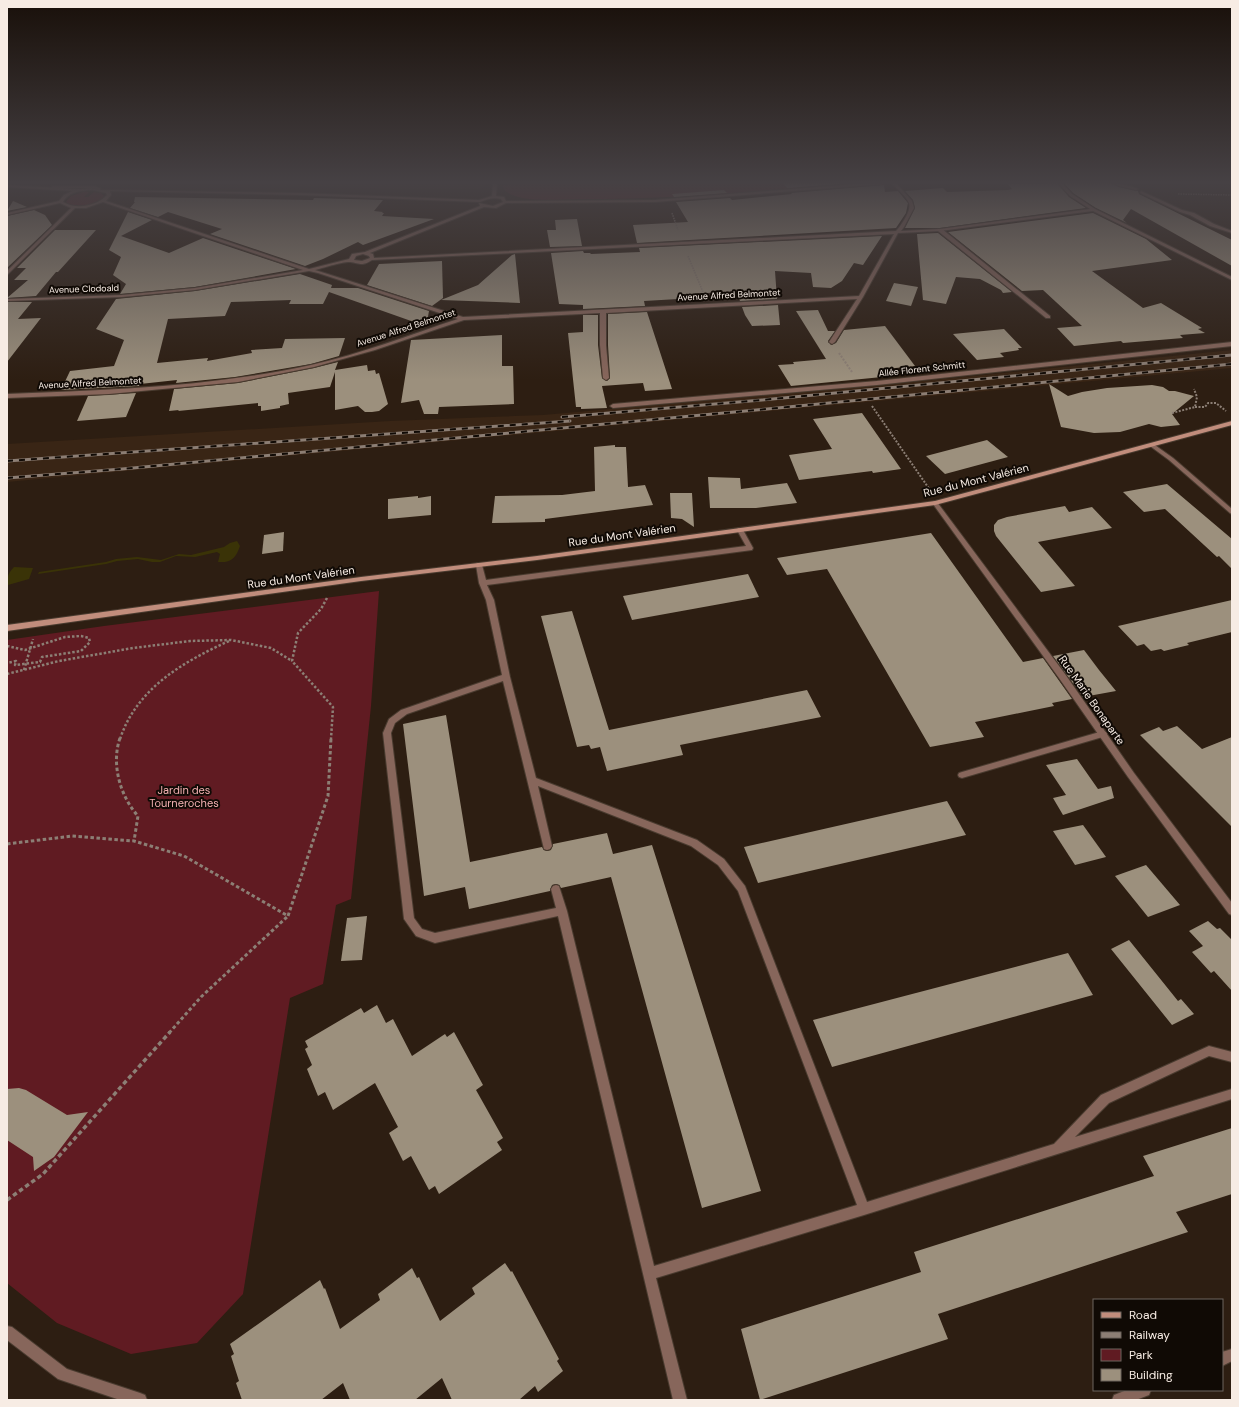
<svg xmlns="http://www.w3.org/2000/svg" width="1239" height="1407" font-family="'DM Sans',sans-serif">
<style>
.built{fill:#392515}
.green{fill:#601b22}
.water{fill:#3a3307}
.building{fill:#9c907d}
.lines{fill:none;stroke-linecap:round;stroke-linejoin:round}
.lane-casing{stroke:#493b2f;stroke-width:2}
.street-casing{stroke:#493b2f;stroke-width:2}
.secondary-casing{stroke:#493b2f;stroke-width:2}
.path-far4{stroke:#8c7f75;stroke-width:1.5;stroke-dasharray:1.5 1;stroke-linecap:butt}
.path-far3{stroke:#8c7f75;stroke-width:2;stroke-dasharray:2 1.5;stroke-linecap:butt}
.path-far2{stroke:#8c7f75;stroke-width:2.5;stroke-dasharray:2.5 2;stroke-linecap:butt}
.path-far1{stroke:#8c7f75;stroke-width:3;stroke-dasharray:3.5 2.5;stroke-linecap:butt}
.path{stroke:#8c7f75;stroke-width:3.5;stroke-dasharray:4.5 3;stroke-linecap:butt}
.lane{fill:#87665b;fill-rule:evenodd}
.street{fill:#87665b;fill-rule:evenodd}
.secondary{fill:#c18d7c;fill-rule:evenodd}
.tram{stroke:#8c7e74;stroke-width:1}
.rail-casing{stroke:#8c7e74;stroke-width:3}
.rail{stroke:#100a05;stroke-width:2;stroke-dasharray:6;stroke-linecap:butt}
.labels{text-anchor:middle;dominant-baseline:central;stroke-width:4;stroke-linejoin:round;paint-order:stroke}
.far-street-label{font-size:9px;fill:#f7ece4;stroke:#100a05}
.street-label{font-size:11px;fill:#f7ece4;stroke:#100a05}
.park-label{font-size:11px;fill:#f3b0b1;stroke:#100a05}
</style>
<rect width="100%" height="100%" fill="#2d1e12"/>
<g class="built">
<path d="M191,183h295v2l-6,4h-79z"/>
<path d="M1232,350v18l-1225,114v-38l383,-23 153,-6 340,-30z"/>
</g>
<g class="green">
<path d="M550,183h299c-89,8 -177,16 -267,16 -21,0 -53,4 -72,-5 -4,-2 -7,-5 -7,-9z"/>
<path d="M83,192h6l-5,5h4l6,-5 7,1 3,3c-5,10 -30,13 -38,6l5,-6z"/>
<path d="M379,591l-8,115 -20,193 -15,6 -13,79 -33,14 -47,296 -46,49 -66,11 -74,-31 -50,-40v-643l97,-14z"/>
</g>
<g class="water">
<path d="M237,541l3,5c-4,12 -9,17 -22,16l2,-8 -3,-2 -22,5 -19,-1 -16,6h-8l-14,-3 -21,2 -11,3 -68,10 1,-2 67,-10 10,-3 21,-2 24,3 18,-6 12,1 33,-8 6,-4z"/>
<path d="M14,567l19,1 -4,11 -21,6c-2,-7 1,-13 6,-18z"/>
</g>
<g class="building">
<path d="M783,183h68l-64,5z"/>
<path d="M1057,183l12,14 17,11 -146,20h-35l10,-20 -2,-8 -8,-9 38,-3 4,4 61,-2 4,-1 -4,-5z"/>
<path d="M1064,183h48l7,4 19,4 1,3 93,46v26l-101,-57 -8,11 4,3 -31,-15 -23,-15z"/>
<path d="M884,185l1,7 13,-1 10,12 -2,10 -10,15 -259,15 -4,-18 55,-3 -12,-20 54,-4 2,2 60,-6 -1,-1z"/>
<path d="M724,190l3,3 -53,4 -2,-3z"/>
<path d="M135,197l178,3 1,-2 69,2 -9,11 9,1 -1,1h2l-2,3 52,3 -71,26 -5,-3 -35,17 -18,7 -95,-32 12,-5 -54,-17 -10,5 -28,-9 5,-6h-1z"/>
<path d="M13,201l14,6 -20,4z"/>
<path d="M34,210l11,5 7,10 -45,43v-52z"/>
<path d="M128,212l24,8 -31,16 48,17 34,-15 93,31 -101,18 -75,7 6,-10 -13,-9 8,-18 -12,-7z"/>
<path d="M1093,213l53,26 26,21 -80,11 51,37 18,-5 41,25 -4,1 7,4 -25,2 3,3 -60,5 -2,-2 -47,5 -17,-18 25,-2 -39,-36 -21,1 -74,-59z"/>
<path d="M577,219l5,27 -32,1 -3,-17h9l-1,-10z"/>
<path d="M55,230h41l-38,42h-2l-20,24 -29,2 21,-18h-14l12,-12h-9z"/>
<path d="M938,233l74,59 -9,1 -2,-3 -21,-11 -24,-2 -10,27 -23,-4 -6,-66z"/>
<path d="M882,236l-19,29 -9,-2 -12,18 -11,7 -18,-1 -2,-14 -36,-2 2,28 -37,2 -4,-10 -43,3 2,4 -51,3 1,5 -62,3v-4l-24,-1 -8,-51 32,-2 1,2h6l1,1 49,-2 -1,-4z"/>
<path d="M515,254l5,49 -79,-3 37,-15 34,-30z"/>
<path d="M442,261l1,37 -11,8 -65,-21 12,-21z"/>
<path d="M300,274l32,11 -1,3h27l71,23 -2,11h-13l-85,-30 -6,12h-34l2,-4 -60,2 -6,14 -57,3 -11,44 51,-5 -1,3 45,-8 -1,-3 31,-2 3,-9 60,-1 -6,18 -28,8 -76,13 -59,6 1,-3 -37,4 -1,2 -78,4 9,-19 44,-5 10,-26 -28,-11 20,-30 79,-8z"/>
<path d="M894,283l24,4 -7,19 -25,-5z"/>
<path d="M7,302h25l-14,17 23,-1 -34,44z"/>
<path d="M778,305l2,20 -28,1 -7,-11 -3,-8z"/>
<path d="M818,310l10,21h7l-7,10 3,4 5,-2 8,-13 41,-4 30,40 -29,3 6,7 -101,10 -13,-21 16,-1 -1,-2 33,-3 -30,-48z"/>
<path d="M647,312l25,77 -27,2 -2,-8 -41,3 5,22 -26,1v-2h-5l-8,-74 15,-1v-17h15v30l4,33 5,3 3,-3 -2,-33v-31z"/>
<path d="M1004,329l18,19h-4l1,2 -19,3 4,4 -27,3 -24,-26z"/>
<path d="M502,335v31h11l1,38 -75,3 -1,7h-14l-5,-14 -18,3 10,-63z"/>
<path d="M338,362l-3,8 32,-5 1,6 7,-1 1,4 3,-1 9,31 -9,7 -7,1h-7l-7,-6 -23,4v-38l-5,15 -42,6 1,11 -9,2v2l-19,3v-5h-3v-3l-80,8 1,-1 -10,1 5,-22 64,-6 76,-15z"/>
<path d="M1049,384l19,12 14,-4 25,-4 45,-3 11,2 6,4h6l19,5 -22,18 8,11 -19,2 -12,-3 -29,8 -26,1 -33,-6z"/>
<path d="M136,393l-10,24 -49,4 11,-25z"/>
<path d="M862,413l39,56 -28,4 -1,-2 -73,9 -10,-25 43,-6 -19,-30z"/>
<path d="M987,440l21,17 -63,17 -19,-18z"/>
<path d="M615,445v2h11l2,40 17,-2 8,20 -108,14v3l-53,1 3,-27 67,-1 33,-4 -1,-44z"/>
<path d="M708,477l32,1 1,11 46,-6 10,20 -41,5h-46z"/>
<path d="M1167,484l65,55v30l-13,-13 -2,1 -52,-48 -21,3 -21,-20z"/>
<path d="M670,493h22l2,34 -12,-8 -11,-1z"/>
<path d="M418,496v2l13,-2v19l-43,4v-20z"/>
<path d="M1065,506l4,6 23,-5 20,21 -74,14 37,44 -34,6 -45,-56 -2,-5v-6l4,-5 9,-3z"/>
<path d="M284,532l-1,19 -21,3 2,-19z"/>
<path d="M931,533l92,129 20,-4 29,41 -20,4 2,3 -79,16 9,15 -54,10 -103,-178 -40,6 -10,-17z"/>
<path d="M748,574l11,23 -127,23 -9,-24z"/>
<path d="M1232,600v32l-45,11 2,2 -25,6 -3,-2 -10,2 -7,-7 -7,2 -19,-20z"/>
<path d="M572,611l37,119 198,-40 14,27 -141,28 3,10 -76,16 -7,-24 -9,2 -2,-4 -12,2 -36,-131z"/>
<path d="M1084,650l15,20 17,21 -33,6 -30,-41z"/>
<path d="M446,715l24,147 72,-15 2,3 3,1 4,-1 2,-6 54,-11 6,21 39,-9 109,346 -59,17 -91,-331 -50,11 -2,-3 -3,-1 -4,1 -2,6 -81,18 -4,-22 -41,9 -21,-172z"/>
<path d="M1177,726l25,23 30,-12v90l-92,-92 19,-8 4,4z"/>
<path d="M1077,759l21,30 13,-3 3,12 -51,17 -10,-17 13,-3 -20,-30z"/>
<path d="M947,801l19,34 -208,48 -14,-36z"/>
<path d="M1083,825l23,32 -31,8 -22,-34z"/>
<path d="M1146,865l34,40 -32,12 -33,-41z"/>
<path d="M367,916l-5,44 -21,1 6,-43z"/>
<path d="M1208,921l9,8 3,-1 12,12v51l-18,-20 -3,2 -19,-21 11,-6 -14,-15z"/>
<path d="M1129,940l49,61 3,-2 13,15 -22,11 -61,-76z"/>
<path d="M1068,953l25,42 -261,72 -19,-47z"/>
<path d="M377,1005l9,18 7,-4 19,37 33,-22 2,3 7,-5 29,53 -7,5 27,48 -6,4 5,8 -63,44 -4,-8 -6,4 -18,-34 -8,5 -14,-28 9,-6 -23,-44 -42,27 -8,-18 -7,4 -11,-27 5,-4 -7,-16 3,-2 -3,-6 56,-33 3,5z"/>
<path d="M19,1088l7,2 41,25 21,-3 -34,45 -20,14 -1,-14 -26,-17v-51z"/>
<path d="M1232,1128v66l-56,18 12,20 -250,82 10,25 -188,61 -19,-71 180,-57 -7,-20 240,-76 -11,-20z"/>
<path d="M505,1263l6,9 1,-1 47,88 -2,2 6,10 -25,21 -3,-6 -16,14h-67l-10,-22 -27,22h-65l-7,-17 -22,17h-79l-6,-17 3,-2 -8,-25 3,-2 -4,-10 90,-64 4,9 1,-1 15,41 40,-29 -2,-6 34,-26 5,10 2,-1 21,44 35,-27 -3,-6z"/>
</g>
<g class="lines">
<defs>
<g id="lane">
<path d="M1113,183l17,3 8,3 -2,1 -17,-4z"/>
<path d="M52,186h43l6,3 -2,1 -5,-2h-43z"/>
<path d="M1141,191l41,19 12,3 20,11 18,7v2l-22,-7 -20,-11 -10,-3 -40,-19z"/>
<path d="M938,229h4l108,87v2h-4l-108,-87z"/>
<path d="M738,528h4l11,20 -1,2 -265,35 7,15 16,77 26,101 161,62 27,19 21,27 122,316 187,-58 47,-49 108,-49 23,6v10l-23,-6 -100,47 -34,34 157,-48v10l-368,116 -208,63 31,122h-14l-115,-484 -123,27 -19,-7 -12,-17 -21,-186 6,-14 12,-9 101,-35 -16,-75 -7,-17 -3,-18 1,-2h4l1,2 4,15 260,-34 -9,-16zM503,681l41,168 3,1 3,-1 2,-3 -14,-60 153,60 27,19 20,26 119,314 -203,61 -87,-355 -8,-25 -3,-1 -3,1 -2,3 5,19 -121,25 -13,-4 -8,-11 -23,-185 4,-10 12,-9z"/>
<path d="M1103,731l3,1 1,2 -1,2 -144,42 -3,-1 -1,-2 1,-2 3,-1z"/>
<path d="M7,1326l5,1 55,42 73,24 5,2 2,5h-27l-62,-21 -51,-39z"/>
<path d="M1232,1349v12l-10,5v-14z"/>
<path d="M1127,1390h24l-2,5 -13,5h-24l2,-5z"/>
</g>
<g id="street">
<path d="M493,183h4l-1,13 8,1 2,4 149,-1 214,-17h16l-2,1 -228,18 -149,1 -10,5 -12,-1 -114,46 3,1 1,4 522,-27c5,-5 16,-21 13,-28 -3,-7 -12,-14 -17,-20h4l16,18 2,7 -10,19 -3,4 39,-2 150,-20 -20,-13 -12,-13h4l10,11 23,15 137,68v3l-139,-69 -153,20 -42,2 -35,64 -28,45 -3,2 -3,-2 28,-43 -251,14v32l3,33 -3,2 -3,-2 -3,-33v-32l-136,7 -89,30 -61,17 -76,15 -129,12 -102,4v-4c101,-4 204,-7 304,-29 50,-11 98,-30 147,-46l-140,-46 -9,-2 -114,19 -73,7 -115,4v-2l115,-4 73,-7 108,-18 -200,-68 -17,6h-11l-68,67v-4l64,-63 -11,-5 -53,12v-2l52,-12 5,-6 8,-4 -65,-4v-2l73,4 12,-1 9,2 199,3 179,7 13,-4zM92,190l14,3 1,2c-10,11 -31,15 -44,7 6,-11 19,-11 29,-12zM110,191l190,4 180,7c8,-3 13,-5 21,-3l2,3 -10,4 -14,-3 1,3 -115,46 -13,2 -3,5 -40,10 -203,-68 5,-6zM894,234l-35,62 -396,21 -148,-47c7,-2 30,-9 35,-8 10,1 11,5 22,-2zM363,254l6,2 1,2 -8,3 -8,-1 2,-4z"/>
<path d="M1232,342v4l-355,39 -264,23 -3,-2 3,-2 264,-23z"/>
<path d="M1152,443l21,15 59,51v5l-2,-1 -61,-53 -19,-14v-2z"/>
<path d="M935,501l2,1 128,172 69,99 98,130v12l-3,-1 -101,-137 -69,-99 -126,-174v-2z"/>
</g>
<path id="secondary" d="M1232,421v4l-297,80 -398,55 -176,21 -354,50v-6l354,-48 176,-21 398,-55z"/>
</defs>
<use href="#lane" class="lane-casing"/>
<use href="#street" class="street-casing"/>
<use href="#secondary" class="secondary-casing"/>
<g class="path-far4">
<path d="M1178,194l54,1"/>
<path d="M672,213l6,17"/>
<path d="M688,256l15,36"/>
</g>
<g class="path-far3">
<path d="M839,353l13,19"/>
<path d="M872,406l58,84"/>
<path d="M1195,407h10l3,-4h8l10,8"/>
<path d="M1172,413l23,-6 2,-10 -3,-8"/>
</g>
<g class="path-far2">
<path d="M327,598l-6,11 -23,24 -6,28 41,46 -2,32"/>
<path d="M7,646l18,4 40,-13 16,-1 8,2 1,4 -9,9 -39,6 -2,5 -25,3 1,-4 -9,2"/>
<path d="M24,670l9,-31"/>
<path d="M7,674l52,-13 74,-13 57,-7 41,-1 40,8 21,13"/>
<path d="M120,739c17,-51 63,-77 109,-98"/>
</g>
<g class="path-far1">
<path d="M120,738c-9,26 0,58 18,78l-4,25"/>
<path d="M7,844l65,-8 62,5 50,15 104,60 40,-120 3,-58"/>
<path d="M169,1033l32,-36 87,-81"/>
</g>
<path class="path" d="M7,1200l36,-26 127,-142"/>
<use href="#lane" class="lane"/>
<use href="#street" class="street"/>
<use href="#secondary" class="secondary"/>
<path class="tram" d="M370,183h83"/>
<defs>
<g id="rail">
<path d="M562,417l200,-17 470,-45"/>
<path d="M7,461l563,-40"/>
<path d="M7,478l115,-9 645,-60 465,-45"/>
</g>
</defs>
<use href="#rail" class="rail-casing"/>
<use href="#rail" class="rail"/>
</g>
<linearGradient id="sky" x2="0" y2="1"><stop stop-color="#19100a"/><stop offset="0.48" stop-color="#464144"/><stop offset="1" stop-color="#464144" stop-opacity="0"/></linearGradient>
<rect width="1239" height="380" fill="url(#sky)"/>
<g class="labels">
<g class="far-street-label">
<text transform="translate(84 289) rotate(-2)">Avenue Clodoald</text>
<text transform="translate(729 295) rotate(-3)">Avenue Alfred Belmontet</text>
<text transform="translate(406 328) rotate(-18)">Avenue Alfred Belmontet</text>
<text transform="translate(922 369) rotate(-6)">Allée Florent Schmitt</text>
<text transform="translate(90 383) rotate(-3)">Avenue Alfred Belmontet</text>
</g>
<g class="street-label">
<text transform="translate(976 480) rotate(-14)">Rue du Mont Valérien</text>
<text transform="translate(622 535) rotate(-8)">Rue du Mont Valérien</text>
<text transform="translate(301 577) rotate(-8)">Rue du Mont Valérien</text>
<text transform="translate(1092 700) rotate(55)">Rue Marie Bonaparte</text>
</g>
<g class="park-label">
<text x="184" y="790">Jardin des<tspan x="184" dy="13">Tourneroches</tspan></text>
</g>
</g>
<rect width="1239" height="1407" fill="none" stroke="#f7ece4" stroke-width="16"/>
<rect x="1093" y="1299" width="130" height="92" fill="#100a05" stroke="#6c645e"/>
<rect x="1101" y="1312" width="20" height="6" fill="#c18d7c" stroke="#6c645e"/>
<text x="1129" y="1319" font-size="12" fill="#f7ece4">Road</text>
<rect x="1101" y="1332" width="20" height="6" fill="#8c7e74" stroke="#6c645e"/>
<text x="1129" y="1339" font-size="12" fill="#f7ece4">Railway</text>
<rect x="1101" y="1349" width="20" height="12" fill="#601b22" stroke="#6c645e"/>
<text x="1129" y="1359" font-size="12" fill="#f7ece4">Park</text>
<rect x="1101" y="1369" width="20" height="12" fill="#9c907d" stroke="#6c645e"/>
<text x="1129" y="1379" font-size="12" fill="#f7ece4">Building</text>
</svg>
